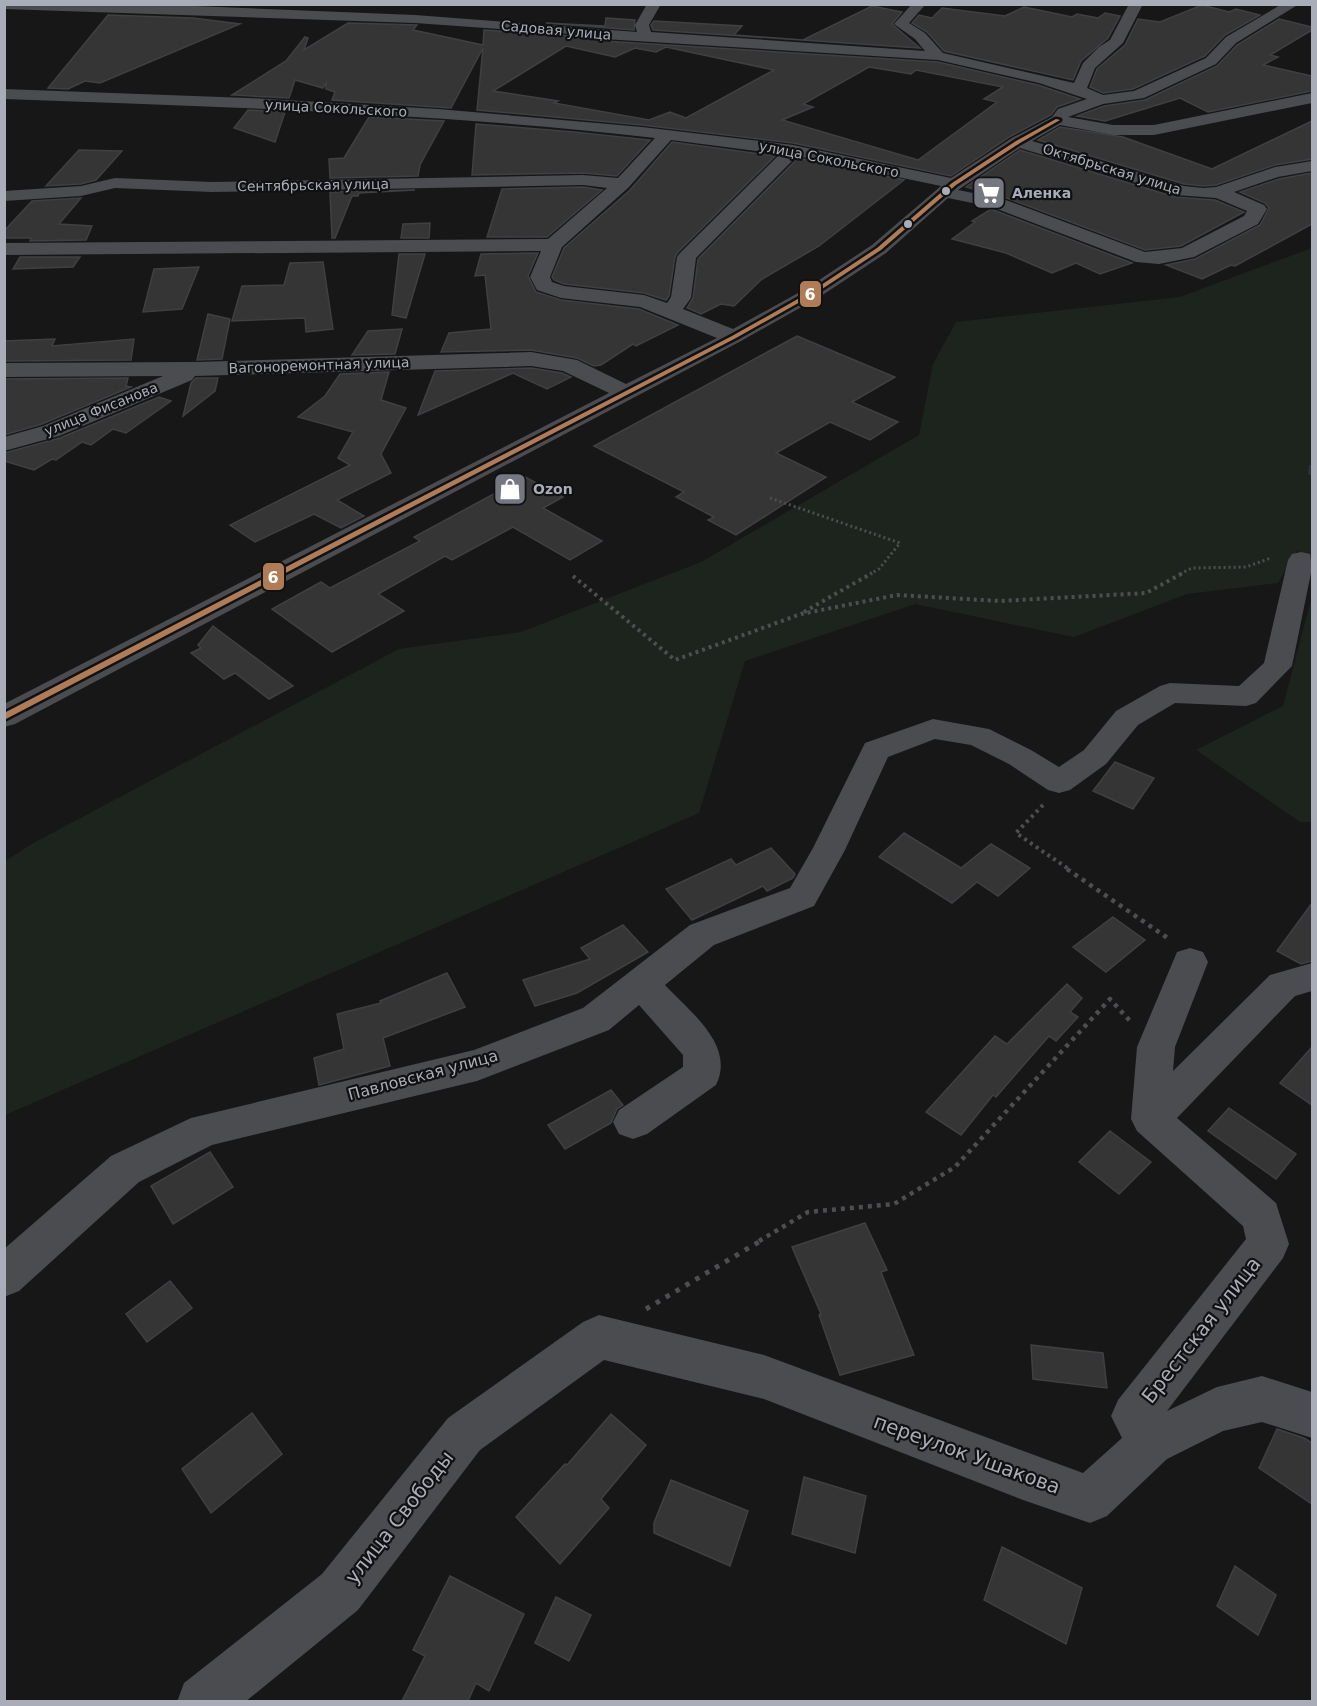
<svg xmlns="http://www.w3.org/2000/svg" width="1317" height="1706" font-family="'DejaVu Sans',sans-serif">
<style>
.green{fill:#1d241e}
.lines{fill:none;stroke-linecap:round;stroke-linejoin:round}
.stream{fill:#2a3239;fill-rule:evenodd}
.building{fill:#353536;stroke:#3f4043;stroke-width:1.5;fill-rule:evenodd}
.path-far3{stroke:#4d4e52;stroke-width:3;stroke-dasharray:2 3;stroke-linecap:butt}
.path-far2{stroke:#4d4e52;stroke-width:4;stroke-dasharray:3 4;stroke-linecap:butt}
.path-far1{stroke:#4d4e52;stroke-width:4.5;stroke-dasharray:4 5;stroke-linecap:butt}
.path{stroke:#4d4e52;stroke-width:5;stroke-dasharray:4.5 7;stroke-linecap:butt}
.minor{fill:#4b4c50;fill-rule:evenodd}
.bus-1-casing{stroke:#111113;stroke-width:5}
.bus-1{fill:#b07c57;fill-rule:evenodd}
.bus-dot{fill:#a8adb8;stroke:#111113;stroke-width:2}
.labels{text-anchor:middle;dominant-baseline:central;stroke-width:4.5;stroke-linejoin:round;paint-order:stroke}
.far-street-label{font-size:14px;fill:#a8adb8;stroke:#111113}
.far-poi-label{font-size:14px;font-weight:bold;fill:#a8adb8;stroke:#111113;text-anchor:start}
.street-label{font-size:16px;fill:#a8adb8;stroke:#111113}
.near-street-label{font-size:20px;fill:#a8adb8;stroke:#111113}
.line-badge{stroke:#111113;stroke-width:2}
.badge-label{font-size:16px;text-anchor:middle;font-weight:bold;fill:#fff}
</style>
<rect width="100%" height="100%" fill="#171717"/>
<g class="green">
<path d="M1312,248v309l-15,-6 -19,32 -91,11 -113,43 -159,-33 -170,57 -46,152 -694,302v-254l30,-19 364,-193 122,-17 180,-70 218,-127 14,-71 23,-42 224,-25z"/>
<path d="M1312,596v226h-12l-104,-72 87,-44z"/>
</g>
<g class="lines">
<path class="stream" d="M1309,465h3v11l-4,-2z"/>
</g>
<g class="building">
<path d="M1202,5l27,7 7,-3 24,6 -35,20 -20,21 -72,33 -30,4 -13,-6 7,-18 28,-24 13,-26 22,3z"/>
<path d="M872,6l30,6 -10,12 28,24 -267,-18 -2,-5 3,-4 88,5 -8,9 69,5z"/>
<path d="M1024,7l48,10 5,-3 21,4 7,-5 15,3 -12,22 -27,23 -8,19 -129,-29 -17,-19 -15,-9 7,-8 13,3 10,-10 63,8z"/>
<path d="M108,15l85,3 47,6 -140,59 -15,-2 -17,8 -20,-1z"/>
<path d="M606,18l29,2 -1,10 -88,-7 59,3z"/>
<path d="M1279,19l33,8v3l-42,25 8,2 -15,8 49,11v15l-104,21 -28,-14 -75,23 -28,-5 27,-10 41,-6 72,-34 20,-21z"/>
<path d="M348,23l69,2 -4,5 70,15 1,-15 86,6 34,5 334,21 100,23 42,14 -23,8 -6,8 -40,21 -60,40 -158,-33 -151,-18 -165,-15 6,-62 -32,60 -119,-8 3,-8 -9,-3v-6l-3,5 -28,-8 -6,18 -57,-3 54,-34 19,-24 3,1 -4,12zM566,46l49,11 20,-9 21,4 10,-5 108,23 -88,48 -16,-6 -21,8 -95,-17 4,-2 -65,-10zM869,67l42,7 5,-4 87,17 -19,12 13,3 -79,58 -136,-40 31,-13 -10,-3z"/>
<path d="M248,110l37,2 -10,30 -41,-14z"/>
<path d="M369,117l75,4 -24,44 -2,11 -88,2 -1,-19 15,-1z"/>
<path d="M1312,121v38l-37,6 -59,20 -13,1 -19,-2 -146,-44 22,-13 63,10 89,32z"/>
<path d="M476,124l98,8 76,8 -33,36 -34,-3 -111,2z"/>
<path d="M672,142l103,14 -97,96 -3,5 -6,39 -3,4 -22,-7 -80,-9 -10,-4 -2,-3 12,-29 66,-58z"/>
<path d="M79,150l43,1 -26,29 -15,4 -35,2z"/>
<path d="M1020,150l155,47 40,3 29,12 -63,34 -36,4 -141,-53 -38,-10z"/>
<path d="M798,158l106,22 -85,66 -57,33 -28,27 -13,-2 -20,10 -14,-6 6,-10 5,-39z"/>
<path d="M1312,173v51l-77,42 -4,-1 -29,14 -36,-14 29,-6 65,-34 9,-17 -4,-5 -25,-11 39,-13z"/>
<path d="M583,187l19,3 -55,47h-60l15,-48z"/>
<path d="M415,190l-56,3 -1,3h-6l-17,42h-3l-2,-46z"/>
<path d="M81,198l-22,26 33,2 -6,14 -56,1 1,-3h-27v-7l28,-30z"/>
<path d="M991,209l141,54 -32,11 -24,-11 -24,10 -46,-20 -54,-14 23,-17 -3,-1z"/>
<path d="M430,223l-1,15h-28l2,-14z"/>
<path d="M538,253l-10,23 8,16 25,8 78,9 39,16 -42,21 -3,-2 -32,21 -7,1 -17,-8 -46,-8 -90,2 8,-19 42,-4 -6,-54 -10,1 6,-22z"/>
<path d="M399,254h26l-19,64 -14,-3z"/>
<path d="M20,257h60l-7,10 -60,2z"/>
<path d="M323,262l10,67 -27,3 -1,-14 -73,3 10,-35 42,-1 6,-22z"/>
<path d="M199,267l-17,42 -39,3 11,-43z"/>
<path d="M208,314l22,5 -8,40 -25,1z"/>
<path d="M402,329l-7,25 -43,1 16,-24z"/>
<path d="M797,336l98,41 -43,25 46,20 -28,18 -40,-18 -54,31 50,24 -90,58 -28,-15 6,-3 -38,-20 8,-5 -90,-46z"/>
<path d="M55,339l-3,7 82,-7 -3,21 -127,1v-20z"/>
<path d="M531,368l31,5 9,4 -24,12 -34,-16 -95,42 17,-44z"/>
<path d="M389,372l-8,28 25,8 -25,46 10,19 -54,27 27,16 -23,12 -27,-14 -59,28 -25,-17 120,-60 -12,-7 15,-26 -55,-15 27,-21 15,-22z"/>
<path d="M128,378l-2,8 5,1 -89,37 -38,11v-56z"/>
<path d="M196,378h22l-3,13 -32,25 8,-33z"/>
<path d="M159,397l12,4 -45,32 -13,-4 -22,16 -9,-3 -26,18 -4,-1 -18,11 -30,-9v-8l56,-15z"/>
<path d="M525,477l38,20 -20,11 59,33 -32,19 -57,-33 -61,33 -7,-4 -67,38 26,17 -72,41 -60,-43 49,-27 9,6 90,-47 -6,-4z"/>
<path d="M213,626l80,60 -24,13 -34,-26 -11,6 -33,-26 10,-5 -3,-3z"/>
<path d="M1115,762l39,16 -21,31 -40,-18z"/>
<path d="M904,833l57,35 30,-24 39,24 -32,28 -21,-14 -25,21 -73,-46z"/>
<path d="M771,848l24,26 -2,4 -26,13 -4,-5 -71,34 -26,-31 65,-30 5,6z"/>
<path d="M1312,903v58l-11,3 -24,-13z"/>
<path d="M1113,917l32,23 -39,32 -33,-25z"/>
<path d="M623,925l25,27 -71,41 -42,13 -12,-26 67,-21 -9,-11z"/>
<path d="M447,973l18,34 -82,31 7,28 -71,19 -5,-27 30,-9 -7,-35 44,-11 -1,-2z"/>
<path d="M1067,984l15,14 -12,14 8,5 -22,24 -7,-5 -53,61 -3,-2 -32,40 -35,-23 69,-76 12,8z"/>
<path d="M1312,1047v58l-32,-22z"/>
<path d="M611,1090l12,15 -6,4 -6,14 -46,26 -17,-24z"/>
<path d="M1229,1108l67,46 -20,25 -68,-48z"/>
<path d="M1110,1131l41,31 -32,32 -40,-32z"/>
<path d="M210,1152l23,35 -60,37 -22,-38z"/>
<path d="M865,1223l22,47 -6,2 33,83 -74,20 -21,-60 2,-1 -29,-67z"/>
<path d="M170,1281l22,27 -45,34 -21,-28z"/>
<path d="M1031,1345l72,8 4,35 -74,-9z"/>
<path d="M252,1413l30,41 -71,59 -29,-44z"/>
<path d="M611,1414l35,31 -45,54 8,9 -49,56 -44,-47 49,-53 2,1z"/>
<path d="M1277,1429l27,9 8,5v61l-53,-36z"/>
<path d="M804,1477l62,19 -11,57 -63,-19z"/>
<path d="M671,1480l77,31 -18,55 -76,-33v-10z"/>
<path d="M1002,1547l80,41 -16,56 -82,-44z"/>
<path d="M1235,1566l41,29 -18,40 -41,-29z"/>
<path d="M450,1576l74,38 -35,77 -13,-8 -8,18h-66l23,-45 -12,-6z"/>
<path d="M556,1597l35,18 -22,46 -34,-18z"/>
</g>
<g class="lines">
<g class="path-far3">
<path d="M770,498l130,45 -21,26 -9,5"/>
<path d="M1180,574l12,-6 54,-1 25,-9"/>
</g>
<g class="path-far2">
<path d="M573,576l102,84 126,-46 96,-19 103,6 146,-8 37,-20"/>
<path d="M804,612l68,-39"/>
<path d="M1043,805l-27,28 54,37"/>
</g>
<g class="path-far1">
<path d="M1067,869l102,70"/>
<path d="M759,1241l49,-29 86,-8 61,-37 155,-168 20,22"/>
</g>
<path class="path" d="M646,1309l116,-69"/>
<g class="minor">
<path d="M4,4h141l270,11 222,17 -2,-7 12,-21h14l-12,21 2,7 274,19 -10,-12 -21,-15 18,-20h14l-17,19 16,10 18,20 131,30 9,-20 16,-16 11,-7 19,-36h14l-20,39 -28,25 -8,20 16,7 31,-4 72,-33 20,-21 56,-33h17l-63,39 -20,21 -72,34 -41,6 -35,13 45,8h41l158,-32v10l-158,32h-41l-53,-10 -28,16 152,45 19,2 13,-1 59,-20 37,-6v10l-34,6 -44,15 30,13 3,4 -9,15 -64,33 -35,7 -23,-2 -144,-55 -44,-9 -62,55 -65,43 -80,45 -726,383 -11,3v-23l605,-311 -46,-22 -32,-5 -336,10 -3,4 -133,56 -55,15v-14l39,-11 120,-50 -159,1v-14l193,-1 334,-10 46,8 49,24 91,-46 -77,-31 -79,-9 -24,-8 -7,-13 11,-26 -537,4v-12l544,-4 59,-51 -24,-3 -371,7 -97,-4 -34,8 -77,5v-10l77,-5 34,-8 97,4 371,-7 35,3 37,-40c-216,-25 -434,-31 -651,-39v-10l244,9 190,11 204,18 151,18 158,33 61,-40 40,-21 6,-8 29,-10 -48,-16 -101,-23 -334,-21 -34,-5 -155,-11 -411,-14zM671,140l109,14 -100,99 -3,4 -6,40 -4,6 -23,-8 -80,-9 -12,-4 -2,-5 12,-30 66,-59zM1020,148l156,47 40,3 31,13 -3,5 -62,32 -37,4 -142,-53 -45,-9zM797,156l144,30 -69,59 -65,43 -74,41 -50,-20 8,-11 5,-40z"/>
<path d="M1301,552l9,2 2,14 -20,98 -36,37 -10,3 -71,-3 -37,22 -32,39 -36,26 -11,3 -11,-3 -39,-26 -38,-19 -36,-6 -47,18 -43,93 -31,56 -100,39 -49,40c24,26 71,60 51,100l-69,49 -14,5 -14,-5 -6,-12 6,-12 64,-43v-12l-44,-50 -30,25 -132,51 -265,64 -73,37 -120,109 -15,6v-48l107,-93 80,-38 283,-68 109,-42 107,-83 100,-37 23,-40 52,-105 68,-24 56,10 42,21 28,17 25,-17 32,-39 44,-25 10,-3 69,3 25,-23 24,-103 4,-6z"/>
<path d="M1190,948l13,4 5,10 -33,85 -2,24 97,-96 42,-12v28l-17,5 -118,122 99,85 13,41 -6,14 -116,153 50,-24 45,-11 50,16v46l-50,-16 -39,9 -56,28 -60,57 -17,7 -67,-23 -259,-101 -160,-39 -124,90 -122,160 -113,92h-68l7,-19 138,-109 126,-156 135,-96 16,-7 165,40 319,118 39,-35 -11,-22 7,-16 128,-161 -3,-13 -106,-95 -6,-12 6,-72 40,-95z"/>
</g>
<defs>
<path id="bus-1" d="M1056,119l4,1 -40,23 -64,42 -75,65 -65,43 -80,45 -732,382v-7l728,-377 80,-45 65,-43 75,-65 64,-42z"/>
</defs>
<use href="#bus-1" class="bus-1-casing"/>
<use href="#bus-1" class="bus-1"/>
</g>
<defs>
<symbol id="supermarket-square" viewBox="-11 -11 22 22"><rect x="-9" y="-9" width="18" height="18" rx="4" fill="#757880" stroke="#111113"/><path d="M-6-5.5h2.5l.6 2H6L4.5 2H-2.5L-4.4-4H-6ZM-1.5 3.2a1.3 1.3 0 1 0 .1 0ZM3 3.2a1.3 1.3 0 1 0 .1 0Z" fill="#fff"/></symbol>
<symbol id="shop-square" viewBox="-11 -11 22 22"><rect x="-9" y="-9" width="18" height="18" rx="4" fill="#757880" stroke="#111113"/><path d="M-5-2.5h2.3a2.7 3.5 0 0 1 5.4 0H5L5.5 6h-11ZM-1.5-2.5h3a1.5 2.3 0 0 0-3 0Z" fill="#fff"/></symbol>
</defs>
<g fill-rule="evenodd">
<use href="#supermarket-square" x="970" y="174" width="38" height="38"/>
<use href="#shop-square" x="491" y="470" width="38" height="38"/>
</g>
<g class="bus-dot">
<circle cx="946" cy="191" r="5"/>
<circle cx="908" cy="224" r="5"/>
</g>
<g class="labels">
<g class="far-street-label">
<text transform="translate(556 30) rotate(5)">Садовая улица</text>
<text transform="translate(336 108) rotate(3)">улица Сокольского</text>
<text transform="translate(829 159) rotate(11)">улица Сокольского</text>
<text transform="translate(1112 169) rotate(17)">Октябрьская улица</text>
<text transform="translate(313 185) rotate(-1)">Сентябрьская улица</text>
<text transform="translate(319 365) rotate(-2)">Вагоноремонтная улица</text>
<text transform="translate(101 409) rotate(-22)">улица Фисанова</text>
</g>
<g class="far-poi-label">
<text x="1012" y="193">Аленка</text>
<text x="533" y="489">Ozon</text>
</g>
<g class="street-label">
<text transform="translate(423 1075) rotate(-15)">Павловская улица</text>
</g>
<g class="near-street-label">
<text transform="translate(1201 1330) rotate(-52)">Брестская улица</text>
<text transform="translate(967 1454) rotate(20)">переулок Ушакова</text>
<text transform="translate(399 1517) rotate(-52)">улица Свободы</text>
</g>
</g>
<g class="line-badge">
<rect x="799" y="280" width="23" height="28" rx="6" fill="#b07c57"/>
<rect x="262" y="562" width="23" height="29" rx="6" fill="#b07c57"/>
</g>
<g class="badge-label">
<text x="810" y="300">6</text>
<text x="273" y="583">6</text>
</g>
<rect width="1317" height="1706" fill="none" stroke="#a8adb8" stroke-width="12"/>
</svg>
